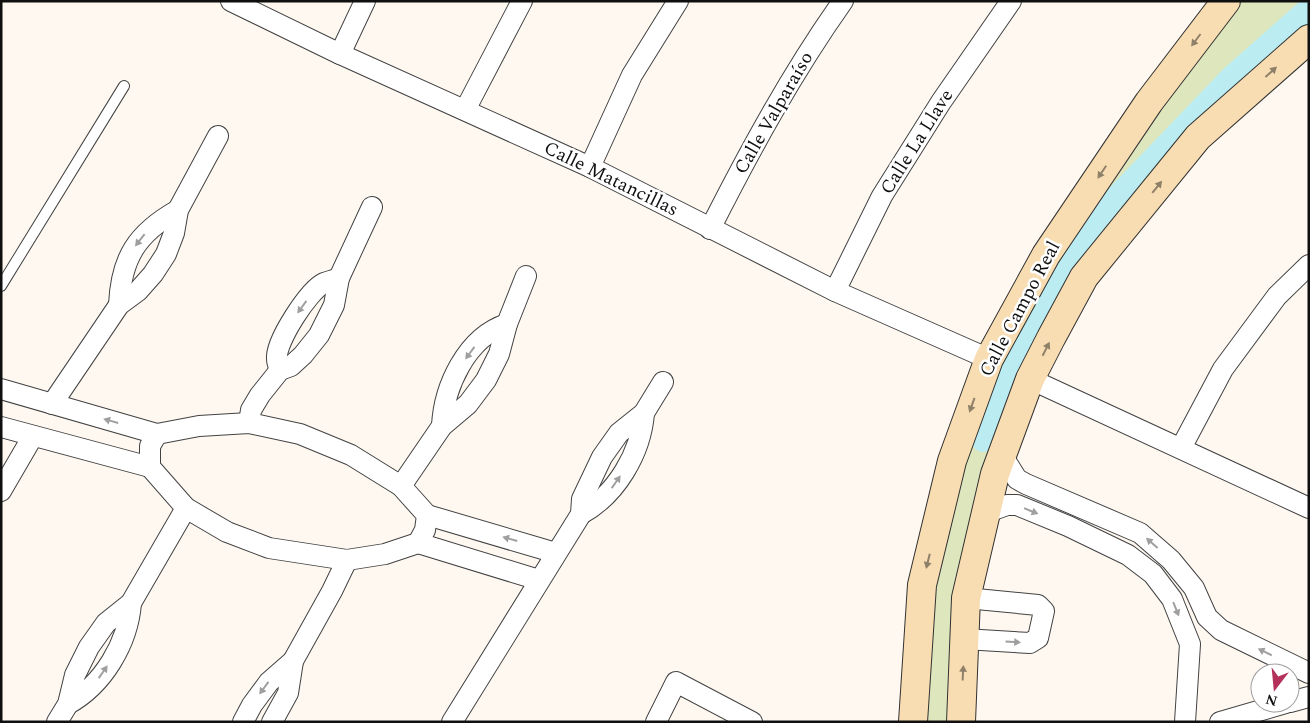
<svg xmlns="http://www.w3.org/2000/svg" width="1310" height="723" font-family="Spectral,serif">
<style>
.green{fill:#dde6bd}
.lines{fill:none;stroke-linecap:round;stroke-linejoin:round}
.canal{stroke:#baecf1;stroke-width:22}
.lane-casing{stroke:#424242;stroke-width:12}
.street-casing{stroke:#424242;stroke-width:22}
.secondary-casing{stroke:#313131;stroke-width:30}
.lane{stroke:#fff;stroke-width:10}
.street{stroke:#fff;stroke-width:20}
.secondary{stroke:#f8ddb2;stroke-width:28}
.oneway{fill:#8f8069}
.oneway2{fill:#9f9f9f}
.labels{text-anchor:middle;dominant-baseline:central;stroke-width:5;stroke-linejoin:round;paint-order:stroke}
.street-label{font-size:19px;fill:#0f0f0f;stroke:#fff}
</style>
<rect width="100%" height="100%" fill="#fef8f1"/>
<path class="green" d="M1226,1h83v38l-225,238 -89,197 -34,248h-48l9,-137 67,-226z"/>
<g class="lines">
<path class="canal" d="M983,441l30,-77 43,-86 56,-77 119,-124 78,-69"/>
<defs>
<path id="lane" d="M1,286l123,-200"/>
<g id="street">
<path d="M231,1l109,53 250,113 245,124 154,68"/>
<path d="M340,54l25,-53"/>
<path d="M465,110l57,-109"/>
<path d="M590,167l42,-92 46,-74"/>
<path d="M710,229c40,-79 82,-156 133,-228"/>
<path d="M835,291l47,-95 59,-94 70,-101"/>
<path d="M119,305c2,-47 18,-72 59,-95"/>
<path d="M280,370c-1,-3 -3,-7 -3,-11 -2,-17 32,-69 47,-76 5,-2 11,-3 15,-5"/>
<path d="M1030,379l279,129"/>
<path d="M1,389l156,45"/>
<path d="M52,404l67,-99 19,-14 15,-17 13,-20 8,-21 4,-23 40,-74"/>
<path d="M249,423l51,11 51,21 50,31 26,29 -2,15 -7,13 -33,11 -38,6 -78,-12 -42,-16 -41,-24 -36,-41v-21l7,-12 42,-8z"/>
<path d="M249,423l2,-13 9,-15 20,-25 11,-4 12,-11 16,-20 15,-30 5,-27 33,-71"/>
<path d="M442,426c2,-40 25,-89 65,-102"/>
<path d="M1,427l149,40"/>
<path d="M1181,448l42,-79 54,-73 32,-31"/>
<path d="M1002,455l15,24 9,5 114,49 31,27 23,28 13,29 14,13 88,43"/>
<path d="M401,486l41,-60 26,-22 18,-24 13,-26 8,-30 19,-48"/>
<path d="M1,491l32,-55"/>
<path d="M985,513l22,-8h10l51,21 60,29 25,19 19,25 18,45 -5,78"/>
<path d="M581,514c35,-19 60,-61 63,-101"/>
<path d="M427,515l129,38"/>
<path d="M418,543l121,37"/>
<path d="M964,639l66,4 8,-5 6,-27 -6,-6 -72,-7"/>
<path d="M1290,702l19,-5"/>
<path d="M68,704c35,-19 60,-61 63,-101"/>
<path d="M57,722l11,-18 7,-29 14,-28 17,-24 25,-20 55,-95"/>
<path d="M243,722l9,-17 17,-23 24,-21 39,-70 15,-31"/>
<path d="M272,722l16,-29 5,-32"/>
<path d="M452,722l129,-208 1,-15 20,-42 17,-24 25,-20 19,-31"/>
<path d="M656,722l20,-40 76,40"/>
<path d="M1220,722l66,-19"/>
</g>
<g id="secondary">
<path d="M913,722l9,-137 30,-124 37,-102 57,-104 103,-153 77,-101"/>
<path d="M961,722l5,-124 29,-124 35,-95 21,-41 33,-61 114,-140 111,-98"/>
</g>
</defs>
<use href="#lane" class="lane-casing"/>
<use href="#street" class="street-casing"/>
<use href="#secondary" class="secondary-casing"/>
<use href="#lane" class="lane"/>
<use href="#street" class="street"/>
<use href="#secondary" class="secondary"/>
</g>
<defs><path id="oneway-solid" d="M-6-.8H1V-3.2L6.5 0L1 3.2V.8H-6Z" transform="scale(1.25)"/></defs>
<g class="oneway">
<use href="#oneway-solid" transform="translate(1196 40) rotate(127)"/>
<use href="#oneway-solid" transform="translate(1271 72) rotate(-42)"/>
<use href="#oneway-solid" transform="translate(1102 172) rotate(124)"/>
<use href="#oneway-solid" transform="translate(1157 187) rotate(-51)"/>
<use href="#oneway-solid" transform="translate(1046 349) rotate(-63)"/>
<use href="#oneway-solid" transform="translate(972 405) rotate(110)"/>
<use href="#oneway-solid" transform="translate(928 561) rotate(104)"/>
<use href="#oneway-solid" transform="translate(963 673) rotate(-87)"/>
</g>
<g class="oneway2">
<use href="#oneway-solid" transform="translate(140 240) rotate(128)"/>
<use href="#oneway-solid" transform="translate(302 307) rotate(126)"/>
<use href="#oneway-solid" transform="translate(470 353) rotate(126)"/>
<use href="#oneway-solid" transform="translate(111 421) rotate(-164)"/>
<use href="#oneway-solid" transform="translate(616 482) rotate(-55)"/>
<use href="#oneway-solid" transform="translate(1031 511) rotate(22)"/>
<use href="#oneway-solid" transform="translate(510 539) rotate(-164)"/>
<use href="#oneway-solid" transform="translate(1152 543) rotate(-139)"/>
<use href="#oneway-solid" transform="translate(1176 609) rotate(68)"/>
<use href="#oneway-solid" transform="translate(1013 642) rotate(3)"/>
<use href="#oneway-solid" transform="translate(1265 652) rotate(-154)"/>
<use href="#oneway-solid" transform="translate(103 672) rotate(-55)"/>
<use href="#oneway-solid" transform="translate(264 688) rotate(126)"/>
</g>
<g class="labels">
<g class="street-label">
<text transform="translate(774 113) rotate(-60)">Calle Valparaíso</text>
<text transform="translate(917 142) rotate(-58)">Calle La Llave</text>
<text transform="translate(611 179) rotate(26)">Calle Matancillas</text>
<text transform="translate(1020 309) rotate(-62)">Calle Campo Real</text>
</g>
</g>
<rect width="1310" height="723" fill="none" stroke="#0f0f0f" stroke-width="5"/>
<g transform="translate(1275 688) rotate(196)"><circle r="24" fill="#ffffff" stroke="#9f9f9f"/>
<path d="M0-4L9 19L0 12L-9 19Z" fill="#b4315b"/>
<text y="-8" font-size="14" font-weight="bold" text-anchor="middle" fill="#0f0f0f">N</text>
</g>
</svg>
